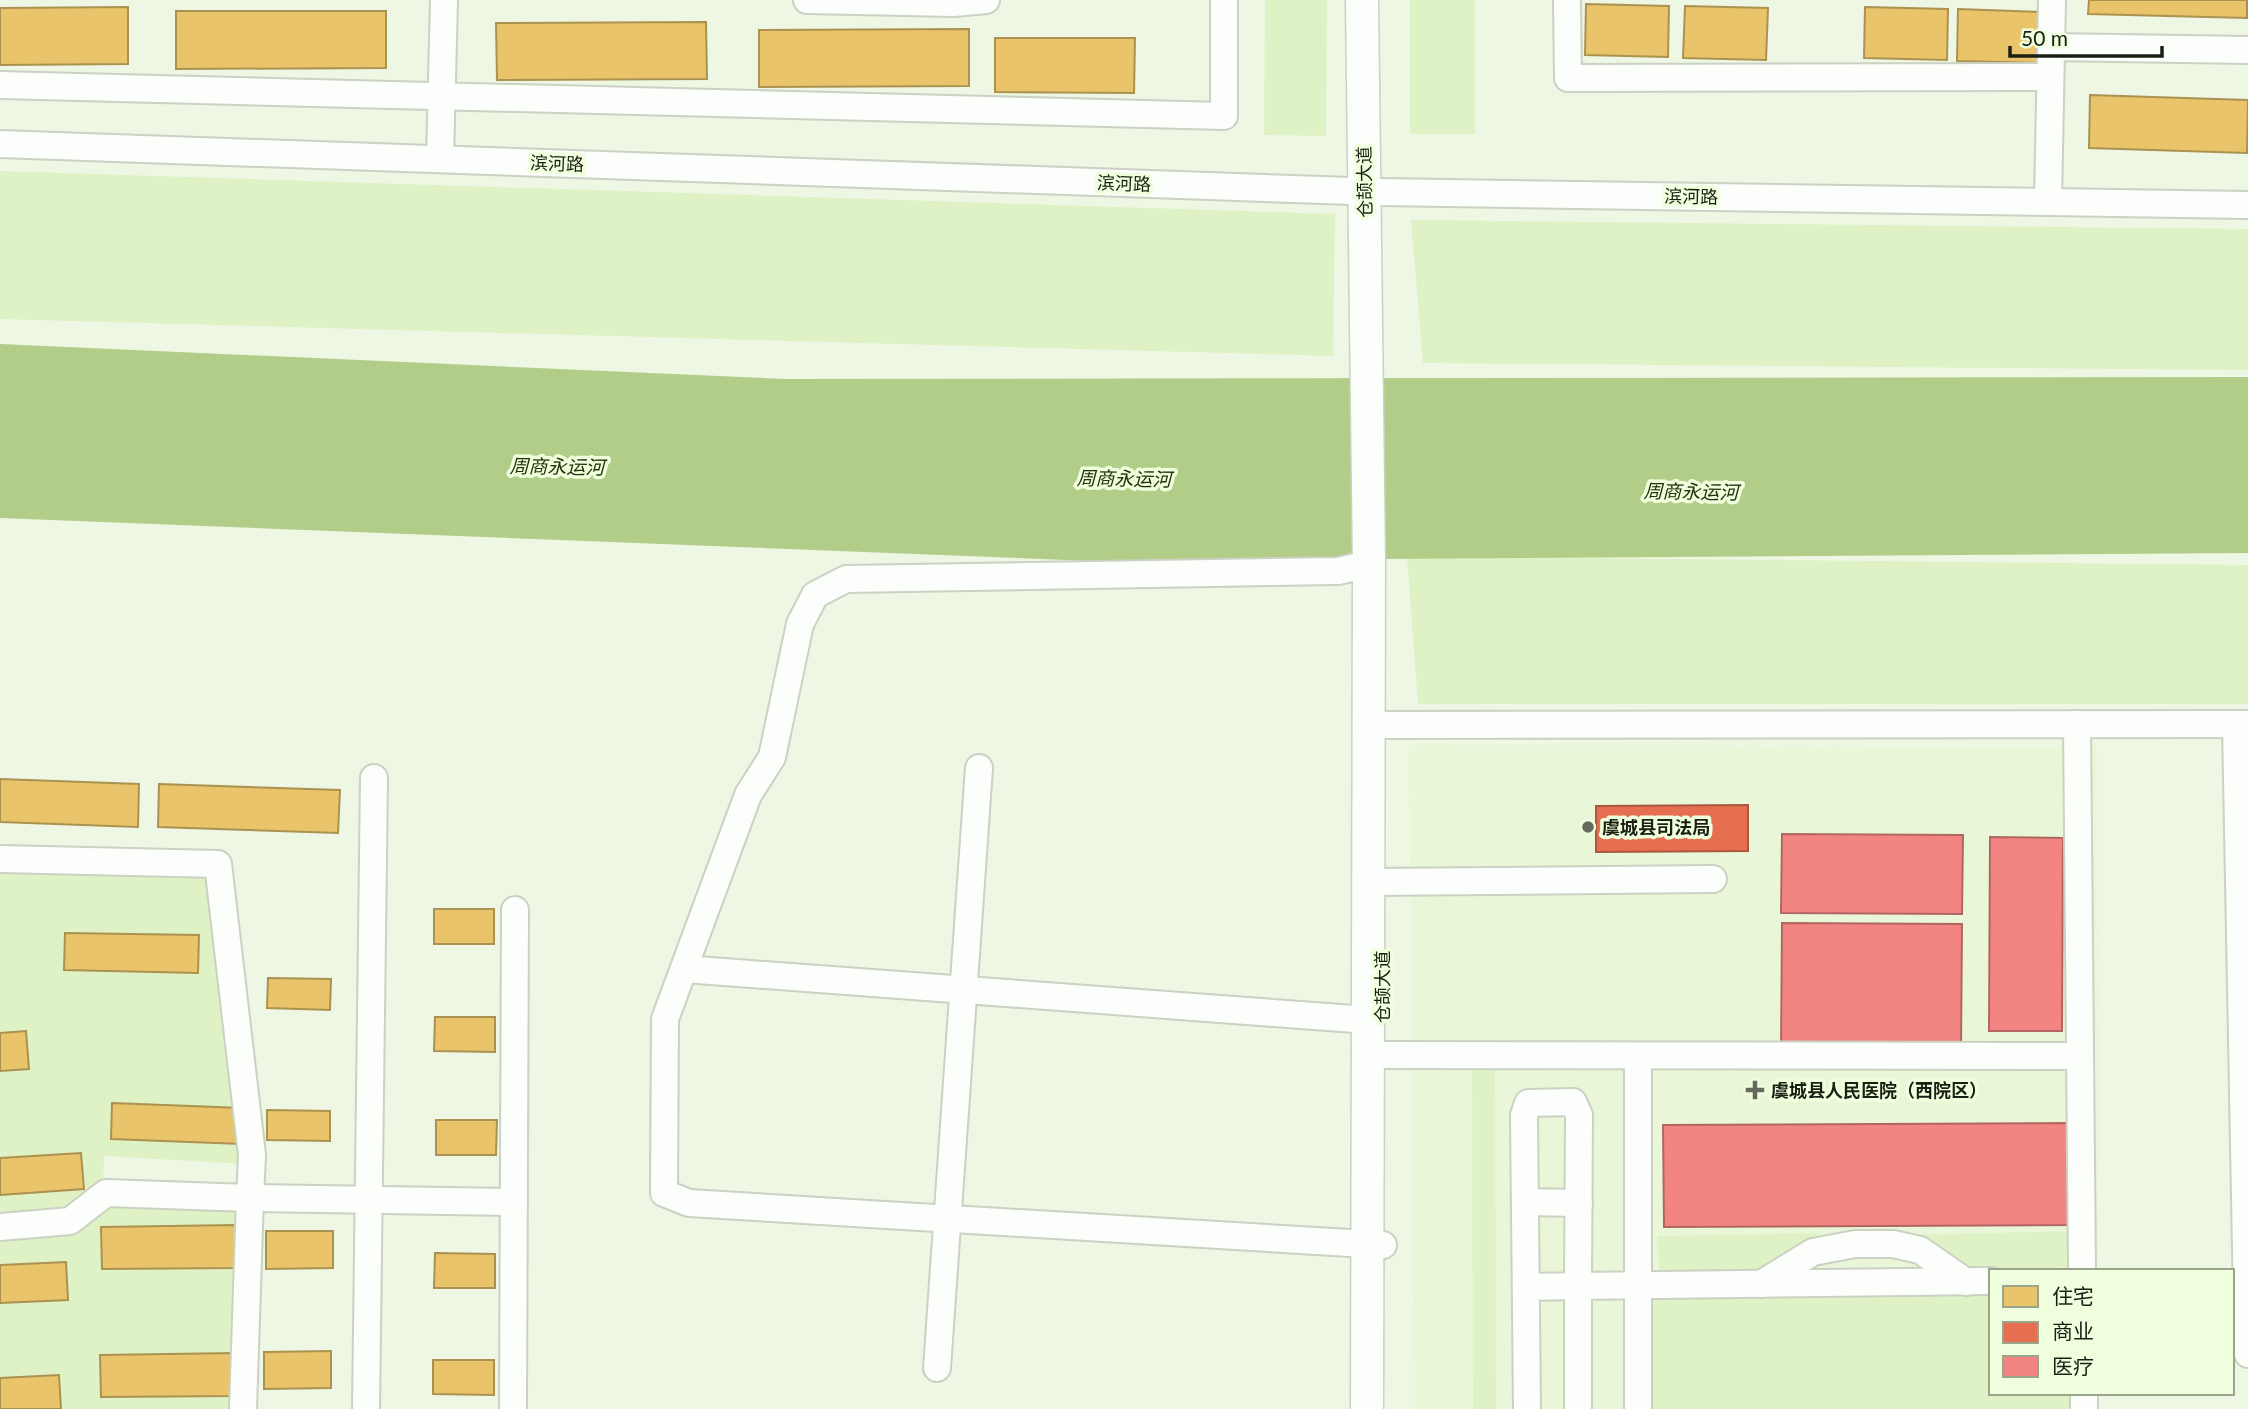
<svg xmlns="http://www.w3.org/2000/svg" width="2248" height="1409" font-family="Lato,'Noto Sans SC',sans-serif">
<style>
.built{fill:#e9f7d8}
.green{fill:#dff2c5}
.water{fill:#b2cd88}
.homes{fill:#e9c46a;stroke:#ab9250;stroke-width:2}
.shops{fill:#e76f51;stroke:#aa573e;stroke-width:2}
.health{fill:#f28482;stroke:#b16661;stroke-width:2}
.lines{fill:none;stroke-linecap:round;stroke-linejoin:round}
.minor-casing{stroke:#cbd1c3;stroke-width:30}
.major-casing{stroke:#cbd1c3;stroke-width:35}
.minor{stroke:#fcfefb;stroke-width:26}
.major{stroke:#fcfefb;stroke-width:32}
.poi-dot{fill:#646a5c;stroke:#effedc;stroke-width:2.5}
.labels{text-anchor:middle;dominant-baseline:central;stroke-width:7;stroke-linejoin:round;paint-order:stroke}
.street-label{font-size:18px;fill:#1a1f13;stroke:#effedc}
.poi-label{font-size:18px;font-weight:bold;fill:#1a1f13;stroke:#effedc;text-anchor:start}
.water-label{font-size:19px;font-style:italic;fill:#24310b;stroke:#effedc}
</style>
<rect width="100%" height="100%" fill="#eef6e4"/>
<path class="built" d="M1409,745l688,1 1,525h-107v122h107v16h-683z"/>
<g class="green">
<path d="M1265,0h62l-1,136 -62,-1z"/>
<rect x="1410" y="0" width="65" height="134"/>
<path d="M0,171l1335,43 -2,142 -1333,-37z"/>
<path d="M1411,220l837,9v141l-825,-7z"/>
<path d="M1407,556l841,9v139h-830z"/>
<path d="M0,869l206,3 38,292 -140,-8 -1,29 -34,26 -69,5z"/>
<path d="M1472,1065h23l1,344h-23z"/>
<path d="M111,1207l130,3 -4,199h-237v-171l78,-7z"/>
<path d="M2071,1231v36l-108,4 -54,-36z"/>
<path d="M1820,1233l-53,38 -108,1 -2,-36z"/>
<path d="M1991,1293v100h80l1,16h-424v-114z"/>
</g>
<path class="water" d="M0,344l785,35 1463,-2v176l-1156,8 -1092,-43z"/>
<g class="homes">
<path d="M2089,0h158v18l-159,-4z"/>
<path d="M1586,4l83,2 -1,51 -83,-2z"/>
<path d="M1685,6l83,2 -2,52 -83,-2z"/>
<path d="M128,7v57l-128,1v-57z"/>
<path d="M1865,7l83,2 -1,51 -83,-2z"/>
<path d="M1958,9l83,3 -1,51 -83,-2z"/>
<path d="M176,11h210v57l-210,1z"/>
<path d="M706,22l1,57 -210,1 -1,-57z"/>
<path d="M969,29v57l-210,1v-57z"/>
<path d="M995,38h140l-1,55 -139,-1z"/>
<path d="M2090,95l158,5 -1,53 -158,-5z"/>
<path d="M0,779l139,5 -1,43 -138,-5z"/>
<path d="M159,784l181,6 -2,43 -180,-6z"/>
<rect x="434" y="909" width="60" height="35"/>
<path d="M65,933l134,2 -1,38 -134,-3z"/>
<path d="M268,978l63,1 -1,31 -63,-2z"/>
<path d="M435,1017h60v35l-61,-1z"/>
<path d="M26,1031l3,38 -29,2v-38z"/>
<path d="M112,1103l130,5 -1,36 -130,-5z"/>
<path d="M267,1110l63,1v30l-63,-1z"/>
<path d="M436,1120h61l-1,35h-60z"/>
<path d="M81,1153l3,36 -84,6v-37z"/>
<path d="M236,1225v43l-134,1 -1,-42z"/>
<path d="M266,1231h67v37l-67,1z"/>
<path d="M435,1253l60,1v34h-61z"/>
<path d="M66,1262l2,38 -68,3v-38z"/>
<path d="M331,1351v37l-67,1v-37z"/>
<path d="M235,1353l1,43 -135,1 -1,-42z"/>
<path d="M433,1360h61v35l-61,-1z"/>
<path d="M59,1375l2,34h-61v-31z"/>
</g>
<path class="shops" d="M1748,805v46l-152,1v-46z"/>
<g class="health">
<path d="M1782,834l181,1 -1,79 -181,-1z"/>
<path d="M1990,837l73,1 -1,193h-73z"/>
<path d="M1782,923l180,1 -1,126 -180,-1z"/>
<path d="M2076,1123v102l-412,2 -1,-102z"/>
</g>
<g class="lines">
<defs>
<g id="minor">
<path d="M807,0l147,3 32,-3"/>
<path d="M1567,0l1,78 482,-1"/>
<path d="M2051,47l197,3"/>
<path d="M0,85l1224,31v-116"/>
<path d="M0,144l1381,48 867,13"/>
<path d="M440,159l4,-159"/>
<path d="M2048,201l4,-201"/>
<path d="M1369,564l-31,7 -492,8 -31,16 -15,29 -28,133 -24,38 -83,224 -1,174 25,10 694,42"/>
<path d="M2077,724l5,547"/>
<path d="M2236,724l12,630"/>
<path d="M1368,725l880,-1"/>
<path d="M0,859l218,5 34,291 -2,43 264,4"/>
<path d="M1368,882l345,-3"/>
<path d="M684,969l684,51"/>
<path d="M1368,1055l712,1"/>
<path d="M1638,1056v353"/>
<path d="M1525,1202l54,1"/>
<path d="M0,1227l70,-6 36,-28 144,5 -7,211"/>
<path d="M1761,1284l52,-32 42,-8h38l27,6 46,32"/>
<path d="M1526,1287l52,-1 1,-171 -6,-13 -45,1 -4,12 3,294"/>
<path d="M937,1368l42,-600"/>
<path d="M2084,1393v16"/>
<path d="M366,1409l8,-631"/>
<path d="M513,1409l2,-499"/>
<path d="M1578,1409v-123l413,-5"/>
</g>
<path id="major" d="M1362,0l7,564 -2,845"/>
</defs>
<use href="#minor" class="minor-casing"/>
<use href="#major" class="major-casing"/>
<use href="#minor" class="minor"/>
<use href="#major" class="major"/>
</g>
<g class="poi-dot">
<circle cx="1588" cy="827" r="7"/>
<path d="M1751.5 1079.5h7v7h7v7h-7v7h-7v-7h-7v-7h7z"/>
</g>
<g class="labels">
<g class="street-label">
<text transform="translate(557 163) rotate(2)">滨河路</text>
<text transform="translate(1364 182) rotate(-91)">仓颉大道</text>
<text transform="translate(1124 183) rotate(2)">滨河路</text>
<text transform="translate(1691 196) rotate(1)">滨河路</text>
<text transform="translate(1382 987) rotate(-90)">仓颉大道</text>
</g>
<g class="poi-label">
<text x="1602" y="827">虞城县司法局</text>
<text x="1771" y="1090">虞城县人民医院（西院区）</text>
</g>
<g class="water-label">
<text transform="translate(557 466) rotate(1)">周商永运河</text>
<text transform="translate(1124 478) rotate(1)">周商永运河</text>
<text transform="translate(1691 491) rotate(1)">周商永运河</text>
</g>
</g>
<rect x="1989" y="1269" width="245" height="126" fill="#effedc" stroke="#9aa58c" stroke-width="2"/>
<rect x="2003" y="1286" width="35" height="21" fill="#e9c46a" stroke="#9aa58c" stroke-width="2"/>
<text x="2052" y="1304" font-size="21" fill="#1a1f13">住宅</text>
<rect x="2003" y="1322" width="35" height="21" fill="#e76f51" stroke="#9aa58c" stroke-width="2"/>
<text x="2052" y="1339" font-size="21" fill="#1a1f13">商业</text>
<rect x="2003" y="1356" width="35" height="21" fill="#f28482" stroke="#9aa58c" stroke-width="2"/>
<text x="2052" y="1374" font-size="21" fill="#1a1f13">医疗</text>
<path d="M2010 46v10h152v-10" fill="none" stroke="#1a1f13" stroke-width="3.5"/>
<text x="2021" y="46" font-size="21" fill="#1a1f13" stroke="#effedc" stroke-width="5" paint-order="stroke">50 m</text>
</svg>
